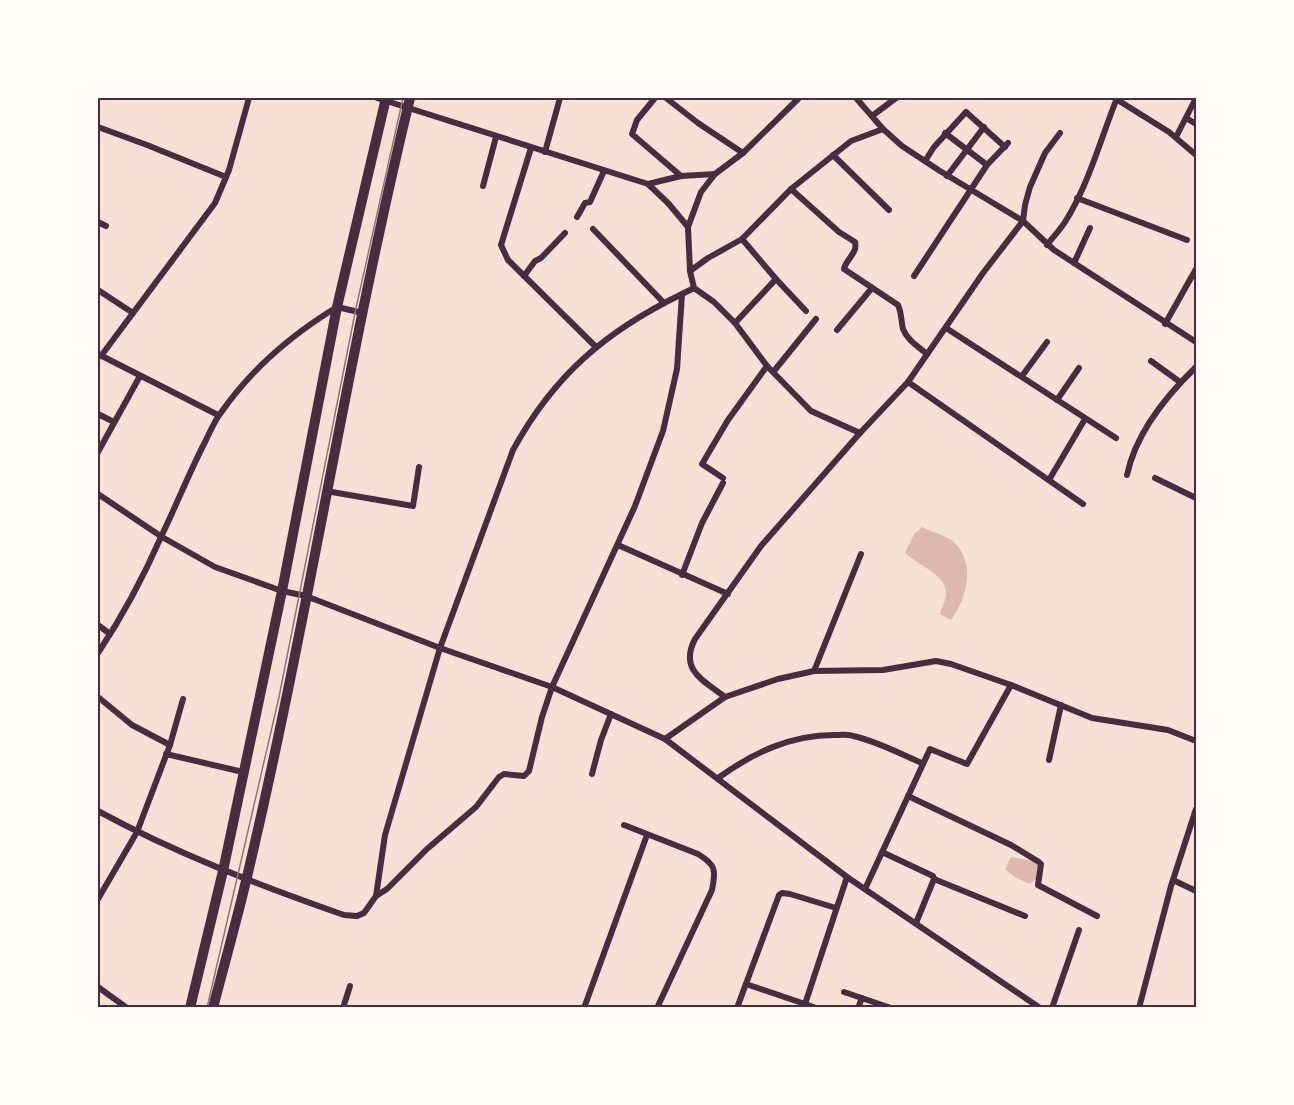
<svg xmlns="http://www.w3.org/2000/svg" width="1294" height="1105" font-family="Inter,sans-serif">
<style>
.water{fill:#dcb8b0}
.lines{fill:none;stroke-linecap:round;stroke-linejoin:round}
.minor{stroke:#4a2c40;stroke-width:6}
.primary{stroke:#4a2c40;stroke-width:10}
.tram{stroke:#8f747c;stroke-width:1.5}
.neatline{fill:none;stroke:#4a2c40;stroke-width:2}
</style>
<rect width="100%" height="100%" fill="#f7e1d7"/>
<g class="water">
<path d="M922,527c10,5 27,9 34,17 20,23 10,55 -5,76l-11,-6c1,-6 5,-12 6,-18 3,-20 -28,-31 -41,-43l9,-19z"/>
<path d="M1011,857l22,4 7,5 -2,12 -8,6 -15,-7 -10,-8z"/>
</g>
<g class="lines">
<g class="minor">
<path d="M655,98l-18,22 -5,14 49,42"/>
<path d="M666,98l32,25 45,30"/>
<path d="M856,98l27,31 19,17 38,25 83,50 31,29 142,92"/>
<path d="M1116,99l53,33 27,23"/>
<path d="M872,116l24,-18"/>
<path d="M1186,118l10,6"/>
<path d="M98,127l49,18 79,32"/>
<path d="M945,133l42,32"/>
<path d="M1176,137l20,-39"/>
<path d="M531,148l-30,97 7,15 88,87"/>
<path d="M545,152l15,-54"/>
<path d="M833,155l56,55"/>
<path d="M925,161l9,-14 32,-35 39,35"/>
<path d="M947,176l37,-49"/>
<path d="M648,184l33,-8 34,-2"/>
<path d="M483,186l13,-49"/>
<path d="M791,189l48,43 16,10c3,11 -9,17 -11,27l54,36c4,9 3,16 5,24 4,11 16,18 24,25"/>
<path d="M1077,198l110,42"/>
<path d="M577,217l8,-14 5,-1 14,-31"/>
<path d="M98,222l8,4"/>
<path d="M688,227l13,-35 14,-18 28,-21 56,-55"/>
<path d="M593,229l71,74"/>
<path d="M742,239l34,40 30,32"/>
<path d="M1047,245c6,-8 13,-15 18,-23 23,-36 36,-84 52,-124"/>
<path d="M1074,263l16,-35"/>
<path d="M690,271l18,-13 34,-19 49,-50 60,-48 32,-12"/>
<path d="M524,276l11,-15 6,-3 24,-25"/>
<path d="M914,276l73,-111 21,-22"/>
<path d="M694,288l20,14 21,21 32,43 44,45 49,22"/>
<path d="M98,290l35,23"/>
<path d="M735,323l41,-44"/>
<path d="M1165,324l31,-55"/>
<path d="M946,328l170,110"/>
<path d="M837,330l35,-42"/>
<path d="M98,354l120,61"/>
<path d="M101,356l114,-153 14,-33 20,-72"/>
<path d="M1151,361l29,21"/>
<path d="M774,371l42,-52"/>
<path d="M1022,376l25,-34"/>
<path d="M908,382l175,122"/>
<path d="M1057,400l22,-32"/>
<path d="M98,414l16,8"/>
<path d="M98,452l42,-76"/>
<path d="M1127,475c9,-43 39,-79 69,-108"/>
<path d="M723,478l-21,-14 26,-44 39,-54"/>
<path d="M1155,478l41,20"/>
<path d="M1049,480l36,-61"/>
<path d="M326,491l87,15 6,-39"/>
<path d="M98,494l64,43 53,30 67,24 24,5 134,52 112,39 113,52 182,138 193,131"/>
<path d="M618,545l110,49"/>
<path d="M682,575l20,-52 21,-40"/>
<path d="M98,625l12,9"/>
<path d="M98,653c24,-36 45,-75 63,-116 15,-31 28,-64 44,-95 5,-10 9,-20 15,-28 31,-45 71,-79 117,-107l26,6"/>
<path d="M814,671l47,-117"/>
<path d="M98,697l34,28 38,20"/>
<path d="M725,697c-22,-17 -46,-27 -30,-58l66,-93 99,-113 48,-51 75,-109 40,-52 2,-16 5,-18 15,-34 15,-20"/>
<path d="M665,739l60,-42 53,-18 36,-8 69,-1 53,-9 15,3 60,21 81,33 76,12 28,11"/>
<path d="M166,754l77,18"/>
<path d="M1049,760l12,-55"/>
<path d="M592,774l9,-34 10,-26"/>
<path d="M718,778c35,-25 72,-43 116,-43 6,0 13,-1 19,1 24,5 47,18 69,27"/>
<path d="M908,796l103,49 28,17 2,2 -3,21 59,31"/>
<path d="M98,811c79,43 161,74 246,104l13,1 7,-3 12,-17 9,-61 55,-187 73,-198c41,-75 93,-119 169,-156"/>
<path d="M624,825l74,29c18,11 18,16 14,36l-55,118"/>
<path d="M882,852l51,24 1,3 -18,44"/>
<path d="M934,879l91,37"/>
<path d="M1173,880l23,11"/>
<path d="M865,889l65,-140 37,15 44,-79"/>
<path d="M376,896l11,-7 40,-40 49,-42 23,-30 5,-3 20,2 5,-5 13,-54 10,-30 83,-181 28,-75 14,-62 5,-75 12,-6 -4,-17 -2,-44 -20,-24 -20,-19 -271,-86"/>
<path d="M98,899l39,-67 33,-87 13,-46"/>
<path d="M746,984l59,20 42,-127"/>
<path d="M98,987l29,21"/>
<path d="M844,992l47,16"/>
<path d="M805,1004l11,4"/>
<path d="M343,1008l7,-22"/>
<path d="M584,1008l63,-173"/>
<path d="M737,1008l42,-113 3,-2 8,1 46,14"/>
<path d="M858,1008l4,-10"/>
<path d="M1052,1008l27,-78"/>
<path d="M1139,1008l32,-122 25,-77"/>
</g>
<g class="primary">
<path d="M190,1008l33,-137 59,-280 55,-284 49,-209"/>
<path d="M213,1008c11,-43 23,-85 33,-127 62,-260 101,-524 164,-783"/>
</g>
<path class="tram" d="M207,1008l72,-311 77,-389 47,-210"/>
</g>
<rect width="1294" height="1105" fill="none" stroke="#fffaf5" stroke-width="198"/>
<rect x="99" y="99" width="1096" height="907" class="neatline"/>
</svg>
